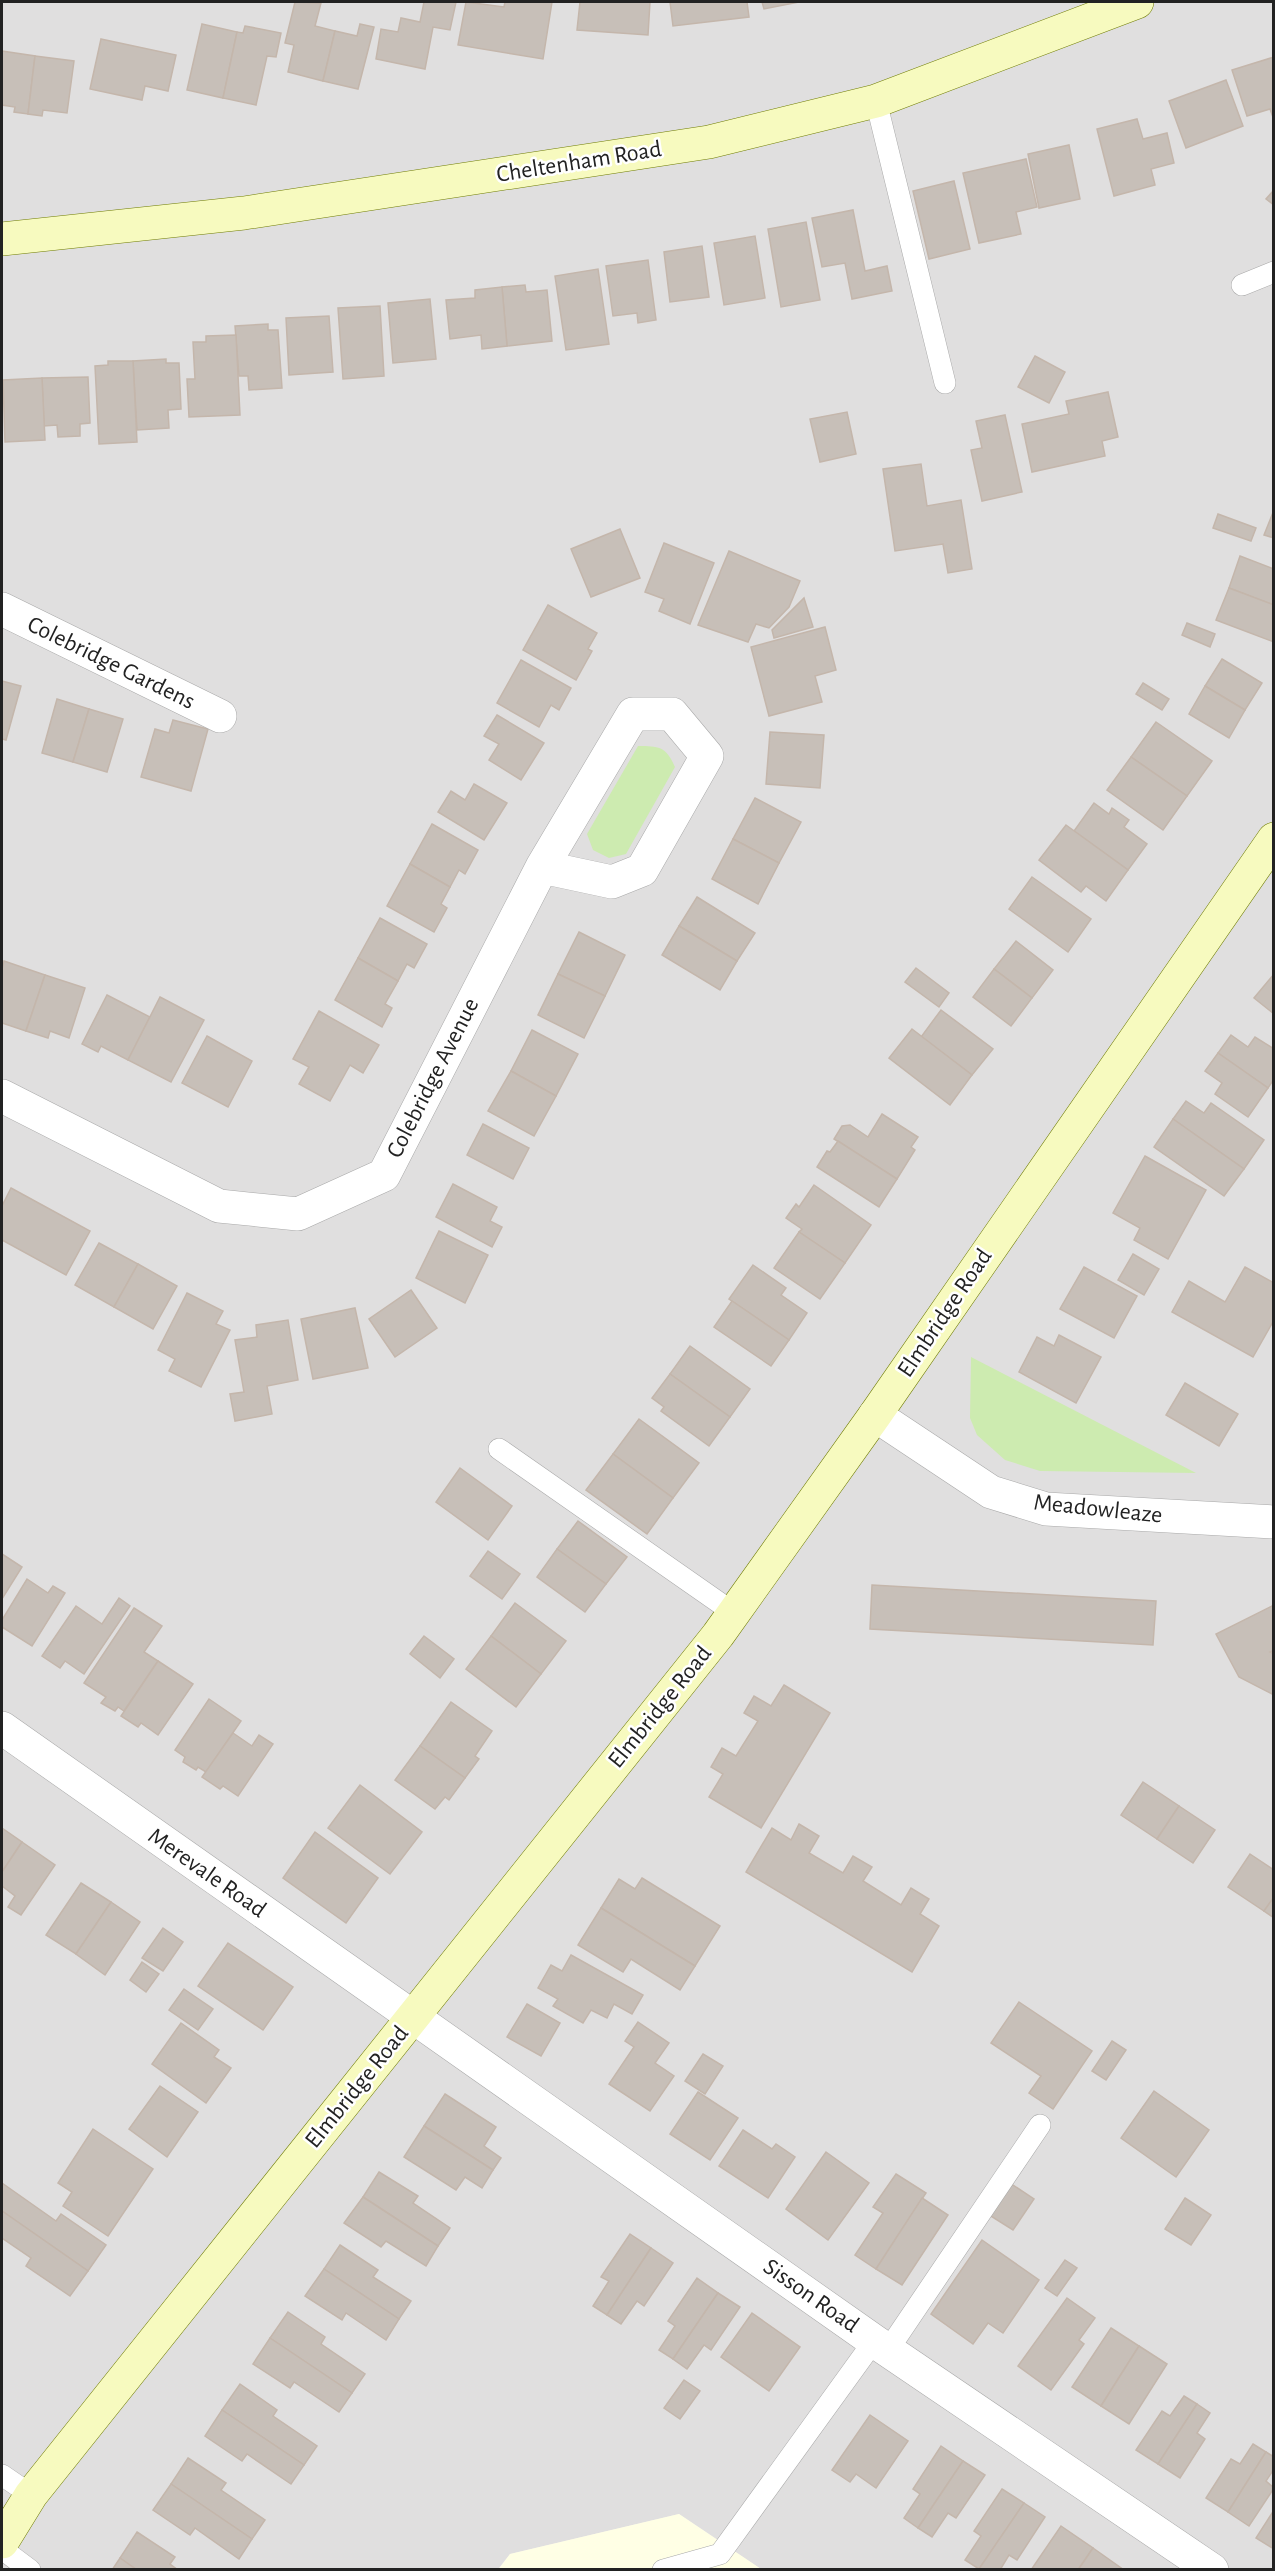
<svg xmlns="http://www.w3.org/2000/svg" width="1275" height="2571" font-family="'Alegreya Sans',sans-serif">
<style>
.residential{fill:#e0dfdf}
.education{fill:#ffffe5}
.grass{fill:#cdebb0}
.building{fill:#c7bfb8;stroke:#c4b6ab;stroke-width:1.5}
.lines{fill:none;stroke-linecap:round;stroke-linejoin:round}
.lane-casing{stroke:#a9a9a9;stroke-width:22}
.street-casing{stroke:#a9a9a9;stroke-width:34}
.secondary-casing{stroke:#707d05;stroke-width:34}
.lane{stroke:#fff;stroke-width:21}
.street{stroke:#fff;stroke-width:33}
.secondary{stroke:#f7fabf;stroke-width:33}
.labels{text-anchor:middle;dominant-baseline:central;stroke-width:5;stroke-linejoin:round;paint-order:stroke}
.street-label{font-size:24px;fill:#222;stroke:#fff}
</style>
<rect width="100%" height="100%" fill="#f2efe9"/>
<path class="residential" d="M2,2h1271v2567h-512l-82,-55 -169,40 -12,15h-496z"/>
<path class="education" d="M679,2514l82,55 -263,1 12,-16z"/>
<g class="grass">
<path d="M638,746c22,0 28,1 37,21l-49,87 -17,4 -16,-8 -6,-16z"/>
<path d="M971,1357l225,116 -156,-2 -35,-11 -28,-25 -7,-17z"/>
</g>
<g class="building">
<path d="M295,2l26,1 -6,23 20,5 -12,50 -35,-9 6,-27 -9,-2z"/>
<path d="M424,2h32l-6,28 -17,-3 -8,42 -49,-10 5,-30 17,3 3,-14 19,4z"/>
<path d="M466,2l38,5 1,-5h47l-9,57 -85,-14z"/>
<path d="M580,2h70l-2,33 -71,-5z"/>
<path d="M670,2h77l2,15 -76,9z"/>
<path d="M762,2h37l-35,7z"/>
<path d="M202,24l35,8 -14,66 -36,-8z"/>
<path d="M360,24l14,3 -16,62 -35,-8 12,-50 22,5z"/>
<path d="M245,26l36,7 -5,24 -9,-1 -11,49 -33,-7 14,-66 6,1z"/>
<path d="M101,39l75,16 -8,36 -23,-5 -3,14 -52,-11z"/>
<path d="M2,51l33,5 -7,58 -14,-2 1,-5 -13,-2z"/>
<path d="M35,56l39,5 -7,52 -24,-3 -1,6 -14,-2z"/>
<path d="M1274,57v63l-4,-11 -23,7 -15,-46z"/>
<path d="M1226,80l17,46 -57,22 -17,-47z"/>
<path d="M1137,119l6,20 24,-6 7,30 -23,6 4,16 -41,11 -17,-67z"/>
<path d="M1069,145l11,54 -41,9 -11,-54z"/>
<path d="M1026,159l11,48 -21,5 5,22 -42,9 -16,-70z"/>
<path d="M954,181l16,68 -41,10 -16,-68z"/>
<path d="M1274,190v15l-8,-6z"/>
<path d="M853,210l12,61 22,-5 5,25 -40,8 -7,-36 -23,4 -10,-49z"/>
<path d="M806,222l14,78 -39,7 -13,-78z"/>
<path d="M755,236l10,62 -41,7 -10,-62z"/>
<path d="M702,246l7,51 -39,5 -6,-50z"/>
<path d="M648,260l8,60 -18,3 -1,-10 -24,3 -7,-50z"/>
<path d="M598,269l11,75 -43,6 -11,-74z"/>
<path d="M525,285l1,7 21,-2 5,51 -45,5 -5,-59z"/>
<path d="M502,287l5,59 -25,3 -1,-14 -31,4 -4,-39 29,-2v-8z"/>
<path d="M430,299l6,60 -43,4 -5,-60z"/>
<path d="M380,306l4,70 -41,3 -5,-71z"/>
<path d="M329,316l4,56 -44,3 -3,-57z"/>
<path d="M268,324v6h10l4,58 -33,2 -1,-14h-9l-4,-50z"/>
<path d="M236,335l4,80 -51,2 -2,-38h8l-2,-37h13v-6z"/>
<path d="M1035,356l30,16 -16,31 -31,-16z"/>
<path d="M166,359v4h13l2,46 -13,1 1,18 -32,2 -4,-69z"/>
<path d="M108,361h25l4,81 -38,2 -4,-78 13,-1z"/>
<path d="M88,377l2,46 -10,1v12l-22,1 -1,-12 -13,1 -2,-48z"/>
<path d="M42,378l3,62 -40,2 -2,-62z"/>
<path d="M1108,392l10,45 -16,4 3,15 -73,16 -10,-48 47,-10 -3,-13z"/>
<path d="M847,412l9,42 -36,8 -10,-43z"/>
<path d="M1005,415l17,77 -40,9 -11,-51 11,-2 -6,-27z"/>
<path d="M921,464l6,42 34,-6 11,69 -24,4 -5,-29 -48,7 -12,-82z"/>
<path d="M1274,510v28l-10,-3z"/>
<path d="M1218,514l38,14 -5,13 -38,-13z"/>
<path d="M620,529l20,49 -49,19 -20,-48z"/>
<path d="M664,543l50,20 -24,61 -31,-13 5,-12 -19,-7z"/>
<path d="M729,551l71,30 -11,26 -20,21 -13,-4 -8,18 -50,-17z"/>
<path d="M1240,556l34,13v36l-45,-17z"/>
<path d="M1229,588l45,17v37l-58,-22z"/>
<path d="M804,598l9,29 -39,11 -2,-8z"/>
<path d="M548,605l49,28 -9,16 4,2 -16,29 -53,-30z"/>
<path d="M1187,623l28,11 -5,13 -28,-12z"/>
<path d="M825,627l11,43 -21,6 7,26 -53,14 -18,-69z"/>
<path d="M1222,659l40,24 -17,27 -40,-24z"/>
<path d="M521,660l50,28 -12,22 -8,-5 -12,22 -42,-24z"/>
<path d="M2,681l19,5 -15,54 -4,-1z"/>
<path d="M1143,683l26,16 -7,11 -26,-16z"/>
<path d="M1205,686l40,24 -16,28 -40,-24z"/>
<path d="M57,699l32,10 -16,53 -31,-9z"/>
<path d="M89,709l34,10 -16,53 -34,-10z"/>
<path d="M497,715l47,28 -23,37 -32,-20 10,-16 -15,-8z"/>
<path d="M173,720l35,9 -17,62 -50,-14 14,-48 14,4z"/>
<path d="M1156,722l56,39 -25,35 -56,-39z"/>
<path d="M770,732l54,3 -4,53 -54,-4z"/>
<path d="M1131,757l56,39 -24,34 -56,-40z"/>
<path d="M474,784l33,19 -23,37 -46,-28 13,-21 14,9z"/>
<path d="M755,798l46,24 -22,41 -46,-24z"/>
<path d="M1094,803l15,11 3,-6 17,12 -5,7 23,17 -19,26 -54,-39z"/>
<path d="M432,824l46,26 -13,24 -6,-4 -9,17 -40,-23z"/>
<path d="M1066,825l62,45 -22,31 -20,-15 -5,6 -42,-32z"/>
<path d="M733,839l46,24 -21,41 -46,-25z"/>
<path d="M410,864l40,23 -9,17 6,4 -13,24 -47,-26z"/>
<path d="M1032,877l59,42 -23,33 -59,-43z"/>
<path d="M697,897l58,36 -18,28 -58,-35z"/>
<path d="M380,918l47,26 -13,24 -7,-4 -9,17 -40,-23z"/>
<path d="M679,926l58,35 -17,29 -58,-35z"/>
<path d="M579,932l46,23 -20,41 -47,-22z"/>
<path d="M1016,941l37,29 -21,28 -38,-29z"/>
<path d="M358,958l40,23 -13,23 7,4 -10,19 -47,-27z"/>
<path d="M4,961l41,14 -19,56 -24,-8v-54z"/>
<path d="M916,968l33,25 -10,14 -34,-25z"/>
<path d="M994,969l38,29 -21,28 -38,-29z"/>
<path d="M558,974l47,22 -21,42 -46,-23z"/>
<path d="M1274,974v40l-20,-16z"/>
<path d="M45,975l40,13 -16,50 -19,-7 -2,7 -22,-7z"/>
<path d="M107,995l43,22 -22,43 -27,-14 -3,6 -16,-8z"/>
<path d="M160,997l44,23 -33,62 -43,-22z"/>
<path d="M941,1010l52,39 -21,26 -51,-38z"/>
<path d="M319,1011l60,34 -16,28 -13,-8 -20,36 -31,-17 10,-17 -16,-8z"/>
<path d="M912,1029l60,46 -22,30 -61,-47z"/>
<path d="M532,1030l46,24 -22,42 -45,-25z"/>
<path d="M1231,1035l17,12 7,-10 19,12v30l-6,9 -50,-35z"/>
<path d="M207,1036l45,25 -24,46 -46,-24z"/>
<path d="M1218,1053l50,35 -20,29 -33,-23 7,-11 -17,-12z"/>
<path d="M511,1071l45,25 -22,40 -46,-25z"/>
<path d="M1186,1101l18,12 7,-10 53,37 -20,29 -71,-50z"/>
<path d="M882,1114l36,23 -7,10 4,3 -18,29 -63,-40 8,-13 8,-1 18,12z"/>
<path d="M1173,1119l71,50 -20,27 -70,-49z"/>
<path d="M483,1124l46,24 -16,31 -46,-24z"/>
<path d="M838,1141l59,38 -18,28 -62,-40 10,-16 3,1z"/>
<path d="M1145,1156l61,34 -38,69 -34,-19 6,-12 -27,-15z"/>
<path d="M453,1184l44,23 -7,14 12,6 -10,20 -56,-30z"/>
<path d="M814,1185l57,40 -26,38 -46,-31 3,-3 -16,-11 10,-14 3,3z"/>
<path d="M11,1188l79,43 -24,44 -64,-35v-34z"/>
<path d="M439,1231l49,24 -23,48 -49,-25z"/>
<path d="M799,1232l46,31 -25,36 -46,-31z"/>
<path d="M99,1243l39,21 -24,43 -39,-22z"/>
<path d="M1133,1254l26,15 -15,26 -26,-15z"/>
<path d="M138,1264l39,22 -24,43 -39,-22z"/>
<path d="M753,1265l33,23 -5,7 26,18 -18,27 -60,-41z"/>
<path d="M1084,1267l53,29 -23,42 -54,-29z"/>
<path d="M1245,1267l29,16v37l-21,37 -81,-45 17,-31 36,21z"/>
<path d="M411,1290l26,38 -42,29 -26,-38z"/>
<path d="M187,1293l36,18 -7,13 14,6 -29,57 -32,-16 6,-12 -17,-9z"/>
<path d="M732,1301l57,39 -18,26 -57,-39z"/>
<path d="M355,1308l13,60 -55,11 -12,-60z"/>
<path d="M288,1320l10,60 -31,6 5,28 -37,7 -5,-27 14,-2 -9,-52 22,-3 -1,-12z"/>
<path d="M1059,1335l42,22 -25,46 -57,-31 18,-35 17,9z"/>
<path d="M690,1346l60,43 -20,28 -60,-43z"/>
<path d="M670,1374l60,43 -21,29 -48,-35 3,-4 -12,-9z"/>
<path d="M1185,1383l53,31 -19,32 -53,-31z"/>
<path d="M639,1419l60,44 -26,35 -60,-44z"/>
<path d="M613,1454l60,44 -26,36 -61,-44z"/>
<path d="M460,1468l52,38 -24,34 -52,-38z"/>
<path d="M578,1521l49,36 -21,27 -49,-35z"/>
<path d="M557,1549l49,35 -21,28 -48,-35z"/>
<path d="M488,1551l32,23 -18,25 -32,-23z"/>
<path d="M2,1554l20,13 -20,32z"/>
<path d="M27,1579l21,14 5,-7 12,7 -33,53 -30,-19v-7z"/>
<path d="M872,1585l284,16 -3,44 -283,-16z"/>
<path d="M119,1598l11,8 -46,68 -19,-13 -5,7 -18,-12 34,-50 26,18z"/>
<path d="M515,1603l51,38 -25,33 -50,-38z"/>
<path d="M1274,1605v45l-4,2 4,2v41l-35,-18 -23,-43z"/>
<path d="M134,1608l28,18 -18,26 14,9 -34,50 -6,-4 -3,4 -14,-8 5,-6 -22,-14z"/>
<path d="M424,1636l30,23 -14,19 -30,-24z"/>
<path d="M491,1636l50,38 -25,33 -50,-38z"/>
<path d="M158,1661l35,23 -35,51 -17,-12 -3,4 -17,-11z"/>
<path d="M784,1685l46,28 -69,115 -52,-31 14,-23 -12,-7 11,-19 14,8 22,-35 -14,-8 10,-17 17,10z"/>
<path d="M209,1699l32,22 -35,51 -8,-5 -2,3 -13,-8 2,-5 -10,-7z"/>
<path d="M451,1702l41,29 -17,25 4,3 -14,19 -45,-32z"/>
<path d="M233,1733l19,13 7,-11 14,9 -35,52 -15,-10 -3,3 -18,-12z"/>
<path d="M420,1746l45,32 -16,22 -4,-3 -10,12 -40,-29z"/>
<path d="M1143,1782l36,24 -22,33 -36,-24z"/>
<path d="M360,1785l62,47 -32,42 -62,-46z"/>
<path d="M1179,1806l36,24 -22,33 -36,-24z"/>
<path d="M799,1824l20,12 -10,17 34,20 10,-17 19,11 -9,14 38,24 10,-17 18,11 -9,15 19,12 -27,46 -166,-100 26,-44 19,12z"/>
<path d="M2,1828l20,14 -20,30z"/>
<path d="M315,1832l63,46 -32,45 -63,-45z"/>
<path d="M22,1842l33,23 -34,50 -13,-8 7,-11 -13,-10v-14z"/>
<path d="M1250,1854l24,16v27l-10,14 -36,-24z"/>
<path d="M642,1878l78,48 -25,40 -94,-58 18,-29 16,10z"/>
<path d="M81,1883l30,19 -35,52 -30,-19z"/>
<path d="M1274,1897v21l-10,-7z"/>
<path d="M111,1902l29,20 -35,53 -29,-21z"/>
<path d="M601,1908l94,58 -15,24 -49,-31 -8,13 -45,-27z"/>
<path d="M163,1928l20,14 -20,29 -21,-13z"/>
<path d="M228,1943l65,44 -30,43 -65,-44z"/>
<path d="M571,1955l72,40 -11,19 -18,-10 -7,14 -16,-8 -8,13 -30,-17 5,-7 -20,-11 13,-23 11,6z"/>
<path d="M142,1962l17,12 -13,18 -16,-12z"/>
<path d="M184,1989l29,20 -15,21 -29,-20z"/>
<path d="M1019,2002l73,49 -39,58 -24,-16 12,-17 -50,-33z"/>
<path d="M527,2004l33,19 -19,33 -34,-19z"/>
<path d="M638,2022l31,21 -14,20 19,13 -24,35 -41,-27 25,-37 -9,-6z"/>
<path d="M181,2023l38,27 -5,7 17,11 -25,35 -54,-39z"/>
<path d="M1112,2041l14,9 -20,30 -14,-9z"/>
<path d="M703,2054l20,12 -18,28 -20,-13z"/>
<path d="M160,2086l38,26 -31,45 -38,-28z"/>
<path d="M1154,2091l55,39 -33,47 -55,-39z"/>
<path d="M698,2092l40,26 -28,42 -40,-26z"/>
<path d="M445,2094l51,33 -12,19 17,12 -8,12 -69,-44z"/>
<path d="M424,2126l69,44 -11,18 -17,-11 -9,13 -52,-33z"/>
<path d="M93,2129l60,40 -45,67 -45,-30 9,-14 -14,-9z"/>
<path d="M743,2130l29,19 4,-5 19,13 -27,41 -49,-32z"/>
<path d="M826,2152l43,31 -41,57 -42,-31z"/>
<path d="M379,2172l39,24 -5,7 37,25 -12,18 -75,-49z"/>
<path d="M896,2174l30,19 -50,76 -21,-14 28,-42 -10,-6z"/>
<path d="M1007,2181l27,18 -21,31 -27,-17z"/>
<path d="M2,2183l54,38 5,-7 45,31 -18,26 -86,-60z"/>
<path d="M363,2197l75,49 -12,20 -40,-25 -5,6 -37,-24z"/>
<path d="M922,2198l26,17 -46,70 -26,-16z"/>
<path d="M1185,2198l26,17 -20,30 -26,-16z"/>
<path d="M2,2211l86,60 -18,25 -44,-30 5,-8 -29,-20z"/>
<path d="M630,2234l21,14 -44,67 -14,-9 16,-25 -8,-4z"/>
<path d="M982,2240l57,40 -36,53 -15,-10 -15,21 -42,-30z"/>
<path d="M340,2245l38,25 -5,7 38,24 -12,18 -75,-50z"/>
<path d="M651,2248l22,15 -29,43 -7,-5 -16,23 -14,-9z"/>
<path d="M1065,2260l12,8 -20,28 -12,-8z"/>
<path d="M324,2269l75,50 -13,21 -40,-27 -4,7 -37,-24z"/>
<path d="M697,2278l21,15 -45,66 -14,-9 16,-24 -7,-5z"/>
<path d="M718,2293l22,14 -29,43 -7,-5 -17,24 -14,-10z"/>
<path d="M1067,2298l28,20 -16,22 5,4 -33,46 -33,-24z"/>
<path d="M288,2312l37,25 -4,7 44,30 -13,19 -82,-55z"/>
<path d="M752,2313l48,34 -31,44 -48,-34z"/>
<path d="M1111,2328l28,18 -38,60 -29,-19z"/>
<path d="M270,2338l82,55 -13,19 -45,-30 -4,6 -37,-24z"/>
<path d="M1139,2346l28,18 -38,60 -28,-18z"/>
<path d="M684,2380l16,11 -20,28 -16,-11z"/>
<path d="M240,2384l37,26 -4,6 44,30 -13,19 -82,-55z"/>
<path d="M1184,2396l13,8 -39,60 -22,-14 26,-39 8,5z"/>
<path d="M1197,2404l13,9 -13,20 8,6 -25,39 -22,-14z"/>
<path d="M222,2410l82,55 -13,19 -44,-30 -5,7 -37,-25z"/>
<path d="M870,2415l38,26 -32,47 -20,-14 -6,8 -18,-12z"/>
<path d="M1253,2444l13,8 -38,60 -22,-14 25,-39 9,5z"/>
<path d="M941,2446l22,15 -45,67 -14,-10 16,-24 -7,-5z"/>
<path d="M1266,2452l8,5v12l-8,12 8,7 -25,38 -21,-14z"/>
<path d="M188,2458l38,25 -5,7 44,30 -13,19 -81,-55z"/>
<path d="M963,2461l22,14 -29,43 -8,-5 -16,24 -14,-9z"/>
<path d="M171,2484l81,55 -13,20 -44,-31 -5,7 -37,-25z"/>
<path d="M1002,2489l22,14 -45,66 -14,-9 16,-24 -7,-5z"/>
<path d="M1024,2503l21,14 -28,43 -8,-5 -9,15 -21,-1z"/>
<path d="M1274,2510v39l-18,-11z"/>
<path d="M1061,2526l32,22 -15,22h-47z"/>
<path d="M137,2532l38,25 -5,7 8,6h-41l-17,-12z"/>
<path d="M1093,2548l31,22h-46z"/>
<path d="M120,2558l17,12h-25z"/>
</g>
<g class="lines">
<defs>
<g id="lane">
<path d="M876,101l69,282"/>
<path d="M1242,285l32,-13"/>
<path d="M499,1449l235,164"/>
<path d="M888,2350l152,-225"/>
<path d="M2,2475l29,20"/>
<path d="M2,2549l28,21"/>
<path d="M663,2570l57,-16 154,-213"/>
</g>
<g id="street">
<path d="M2,609l218,107"/>
<path d="M2,1096l217,110 79,8 86,-39 158,-308 91,-153h39l35,42 -65,114 -30,12 -70,-15"/>
<path d="M875,1415l116,77 55,17 228,13"/>
<path d="M2,1728l872,613 338,229"/>
</g>
<g id="secondary">
<path d="M2,239l242,-26 465,-71 167,-41 261,-99"/>
<path d="M2,2542l29,-47 687,-860 157,-220 399,-576"/>
</g>
</defs>
<use href="#lane" class="lane-casing"/>
<use href="#street" class="street-casing"/>
<use href="#secondary" class="secondary-casing"/>
<use href="#lane" class="lane"/>
<use href="#street" class="street"/>
<use href="#secondary" class="secondary"/>
</g>
<g class="labels">
<g class="street-label">
<text transform="translate(579 162) rotate(-9)">Cheltenham Road</text>
<text transform="translate(111 663) rotate(26)">Colebridge Gardens</text>
<text transform="translate(433 1078) rotate(-63)">Colebridge Avenue</text>
<text transform="translate(945 1313) rotate(-56)">Elmbridge Road</text>
<text transform="translate(1098 1509) rotate(6)">Meadowleaze</text>
<text transform="translate(660 1707) rotate(-51)">Elmbridge Road</text>
<text transform="translate(207 1873) rotate(35)">Merevale Road</text>
<text transform="translate(357 2087) rotate(-51)">Elmbridge Road</text>
<text transform="translate(811 2296) rotate(35)">Sisson Road</text>
</g>
</g>
<rect width="1275" height="2571" fill="none" stroke="#222222" stroke-width="6"/>
</svg>
